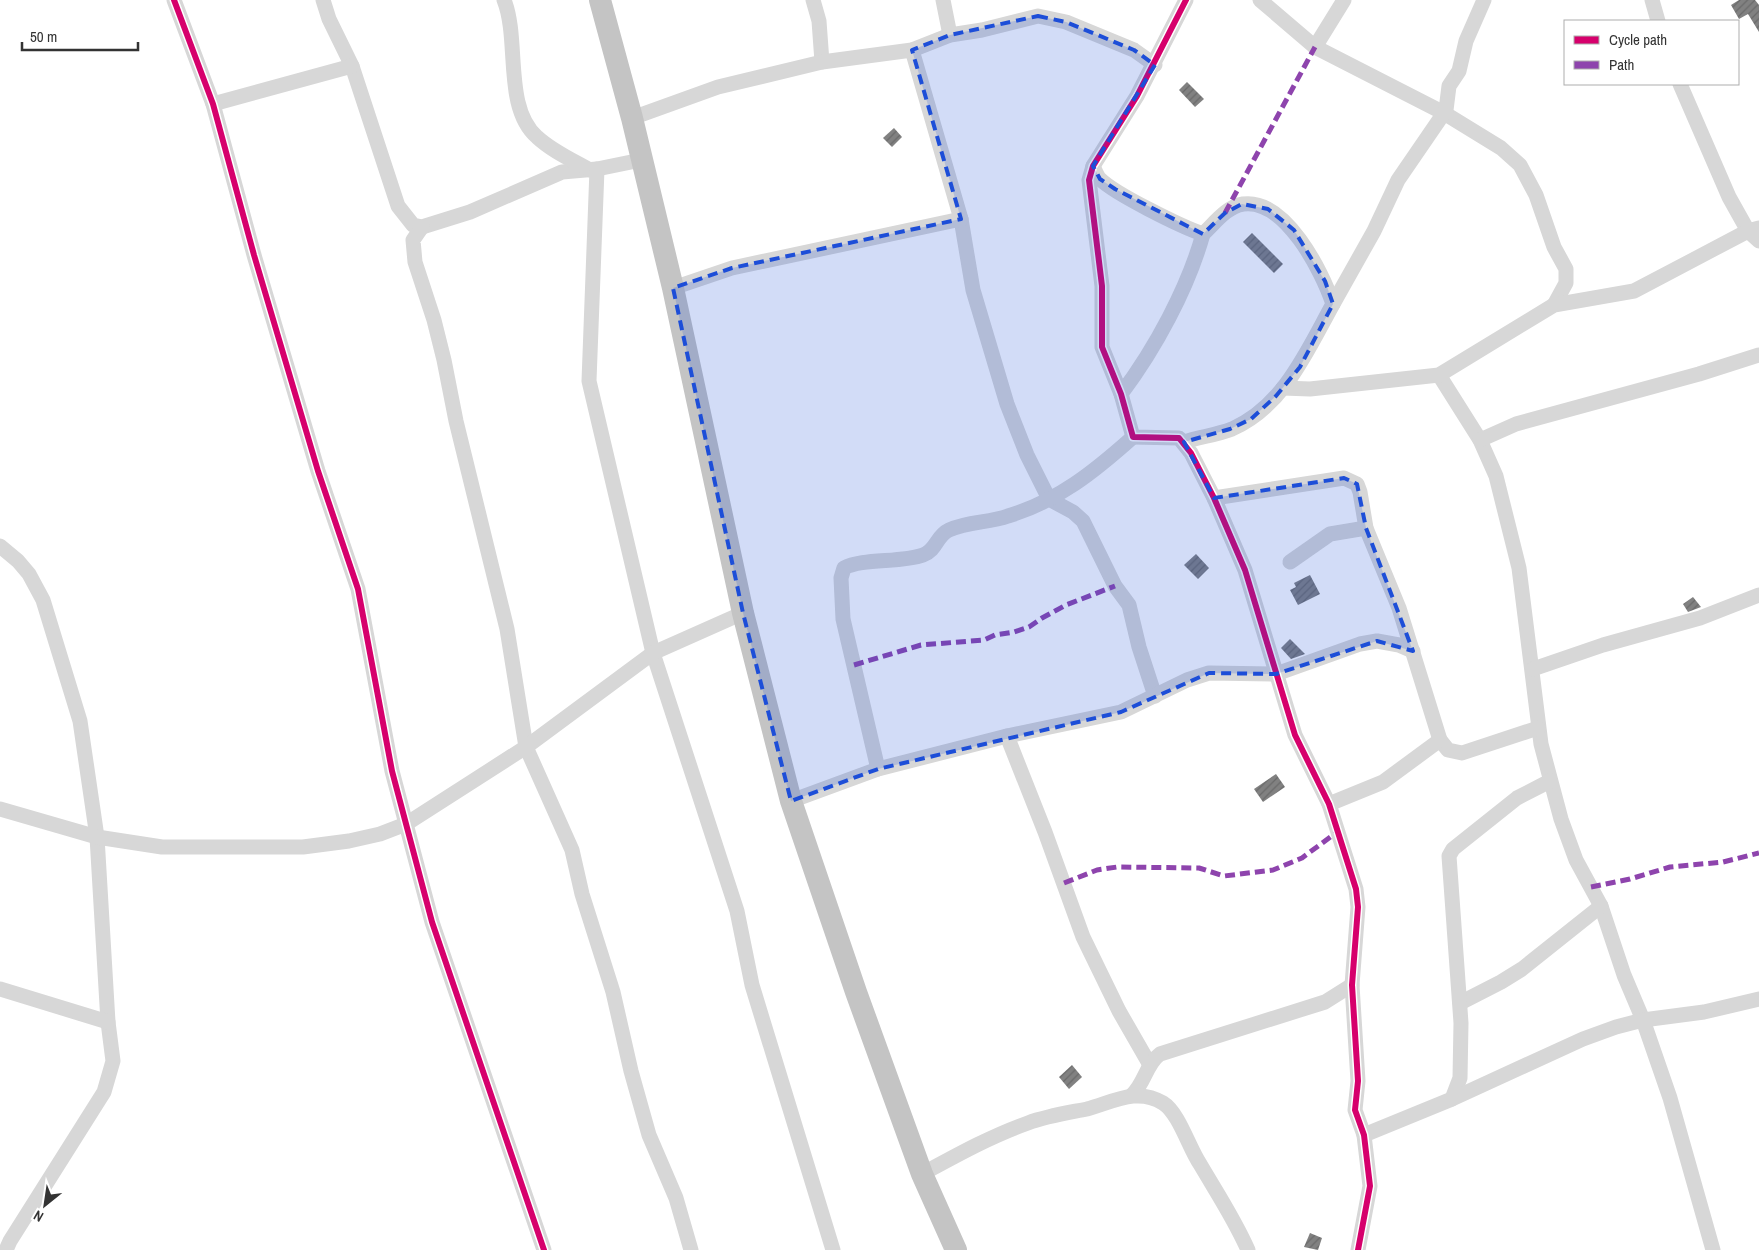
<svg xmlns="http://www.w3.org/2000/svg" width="1759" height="1250" font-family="'Archivo Narrow',sans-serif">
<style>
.building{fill:url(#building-hatch)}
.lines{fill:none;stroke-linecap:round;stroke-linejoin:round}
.minor{stroke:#d7d7d7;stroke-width:15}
.highway{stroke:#c4c4c4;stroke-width:22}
.quiet{stroke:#8e44ad;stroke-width:5;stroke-dasharray:10 5;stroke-linecap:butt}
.cycleway-casing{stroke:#fff;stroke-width:9}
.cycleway{stroke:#d6006c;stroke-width:6}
.marked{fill:#1d4ed8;fill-opacity:0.2;stroke:#1d4ed8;stroke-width:4;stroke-dasharray:10 6;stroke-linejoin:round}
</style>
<defs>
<pattern id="building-hatch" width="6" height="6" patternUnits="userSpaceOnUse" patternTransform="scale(1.25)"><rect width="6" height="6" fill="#818181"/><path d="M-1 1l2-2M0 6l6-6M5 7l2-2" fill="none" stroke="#6a6a6a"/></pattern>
</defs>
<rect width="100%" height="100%" fill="#fff"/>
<g class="building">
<path d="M1739,0h16l4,5v27l-11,-18 -9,5 -8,-14z"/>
<path d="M1187,82l17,17 -9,8 -16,-17z"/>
<path d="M894,128l8,9 -10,10 -9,-9z"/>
<path d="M1252,233l31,31 -9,9 -31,-31z"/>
<path d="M1196,554l13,14 -11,11 -14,-14z"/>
<path d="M1310,575l10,19 -22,11 -8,-15 6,-3 -2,-4z"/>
<path d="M1693,597l8,10 -13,5 -5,-8z"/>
<path d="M1290,639l15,15 -14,5 -10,-11z"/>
<path d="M1276,774l9,13 -22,15 -9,-13z"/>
<path d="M1072,1065l10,12 -13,12 -10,-12z"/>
<path d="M1310,1233l12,5 -4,12 -14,-3z"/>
</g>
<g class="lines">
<g class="minor">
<path d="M174,0l39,104 41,151 64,216 40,118 34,182 40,151 112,328"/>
<path d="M323,0l6,19 23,47 46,140 15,19 9,2 48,-15 92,-40 35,-3 44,-9"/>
<path d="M504,0c16,40 -1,107 33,137 15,14 35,23 53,33"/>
<path d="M813,0l6,21 3,41"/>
<path d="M943,0l7,35"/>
<path d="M1186,0l-49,96 -44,70 -4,14 13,106v61l19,47 12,43 46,1 12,15 23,45 31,72 50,165 34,69 27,85 2,18 -6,78 6,96 -3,29 9,25 6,51 -12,64"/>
<path d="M1260,0l55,47 129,66 57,35 19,17 16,30 18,52 12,22v14l-12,22"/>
<path d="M1652,0l6,21"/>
<path d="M1315,47l29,-47"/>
<path d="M912,50l49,169 12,71 34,114 20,51 22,44 24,13 10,9 32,65 14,19 10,42 16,49"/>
<path d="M1680,84l49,113 19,34 11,10"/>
<path d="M213,104l139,-38"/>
<path d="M632,118l86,-31 104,-25 90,-12 38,-15 32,-5 56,-14 28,6 68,28 21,15"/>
<path d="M1093,166c2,4 4,10 7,13 15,15 82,48 103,55 12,-11 23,-27 40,-30 42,-6 79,67 90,100 -26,47 -49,102 -101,125 -15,6 -33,8 -48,13"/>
<path d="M597,169l-8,212 64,272 84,258 15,74 81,265"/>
<path d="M422,227l-9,13 2,22 19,58 10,40 12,61 51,208 19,118 46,103 10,44 31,98 18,79 18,64 27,63 15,52"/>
<path d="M673,288l59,-20 229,-49"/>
<path d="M1333,304l41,-73 24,-51 48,-70 3,-24 10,-15 7,-30 18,-41"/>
<path d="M1439,375l41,65 16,36 23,92 22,176 20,75 15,41 25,46 23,69 19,45 27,78 43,152"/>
<path d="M1283,388l27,1 129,-14 115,-70 80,-14 114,-60 11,-3"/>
<path d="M1121,394c34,-45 67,-106 82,-160"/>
<path d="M1480,440l36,-16 183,-50 60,-19"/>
<path d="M1214,498l130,-20 13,6 3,8 6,36 33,80 41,132 8,10 14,3 76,-25"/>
<path d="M0,546l18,15 11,13 14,26 37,121 17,116 11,185 5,39 -9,31 -94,149 -4,9"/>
<path d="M1290,562l40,-28 36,-6"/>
<path d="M1533,669l70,-24 97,-27 59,-23"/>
<path d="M1007,736l38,96 38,105 36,74 31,54"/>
<path d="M878,769l-35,-150 -2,-41 3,-10c18,-10 57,-5 79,-13 14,-5 13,-19 26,-25 19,-9 40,-7 59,-14 50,-15 87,-45 125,-79"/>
<path d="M791,801l87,-32 129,-33 114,-24 66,-32 22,-7 67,1 84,-30 17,-3 22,4 14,6"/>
<path d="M1329,804l54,-22 57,-42"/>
<path d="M0,809l97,28 65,10h141l46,-6 31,-7 26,-10 120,-77 127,-94 90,-40"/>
<path d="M0,989l108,33"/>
<path d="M1460,1003l41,-21 21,-13 79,-63"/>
<path d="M1132,1095c13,-12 14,-31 28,-41l165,-52 27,-17"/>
<path d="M1452,1099l8,-21 1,-55 -12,-167 4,-7 64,-51 33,-17"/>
<path d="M1364,1135l88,-36 131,-60 33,-12 27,-7 61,-8 55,-13"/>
<path d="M922,1174c35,-19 69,-38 106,-51 19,-7 39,-10 59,-14 26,-7 50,-22 76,-6 16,10 26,45 37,61 17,29 35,56 48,86"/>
</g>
<path class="highway" d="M600,0l32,118 41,170 70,325 48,188 65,191 66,182 34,76"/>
<g class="quiet">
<path d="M1225,213l90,-166"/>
<path d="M854,665l67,-20 63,-5 11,-5 19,-3 15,-5 13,-9 24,-13 49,-19"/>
<path d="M1064,883l33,-13 20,-3 82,1 25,8 49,-6 29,-12 35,-26"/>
<path d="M1591,887l39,-8 40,-12 53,-5 36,-9"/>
</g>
<defs>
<g id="cycleway">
<path d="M174,0l39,104 41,151 64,216 40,118 34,182 40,151 112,328"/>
<path d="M1186,0l-49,96 -44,70 -4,14 13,106v61l19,47 12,43 46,1 12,15 23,45 31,72 50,165 34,69 27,85 2,18 -6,78 6,96 -3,29 9,25 6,51 -12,64"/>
</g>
</defs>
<use href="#cycleway" class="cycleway-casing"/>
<use href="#cycleway" class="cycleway"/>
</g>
<path class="marked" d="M1038,16l28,6 68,28 21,15 -62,101 7,13 15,10 88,45 22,-21 17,-9 26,5 26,21 31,51 8,23 -33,63 -24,29 -25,23 -21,10 -46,13 30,56 130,-20 13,6 9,44 47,123 -36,-10 -101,33 -67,-1 -88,39 -243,57 -87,32 -48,-188 -70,-325 59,-20 229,-49 -49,-169 38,-15z"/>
<rect x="1564" y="20" width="175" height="65" fill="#ffffff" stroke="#adadad"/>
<rect x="1574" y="36" width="25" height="8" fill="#d6006c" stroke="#adadad"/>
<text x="1609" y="45" font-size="15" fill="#333333">Cycle path</text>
<rect x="1574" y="61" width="25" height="8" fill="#8e44ad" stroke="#adadad"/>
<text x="1609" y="70" font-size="15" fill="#333333">Path</text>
<g transform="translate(45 1205) rotate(210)" stroke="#ffffff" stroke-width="4" paint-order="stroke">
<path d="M0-4L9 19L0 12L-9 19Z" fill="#333333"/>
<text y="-8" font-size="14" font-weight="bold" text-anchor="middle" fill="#333333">N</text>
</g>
<path d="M22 42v8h116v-8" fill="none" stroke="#333333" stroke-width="2.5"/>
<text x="30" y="42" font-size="15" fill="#333333" stroke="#ffffff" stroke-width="4" paint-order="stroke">50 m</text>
</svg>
